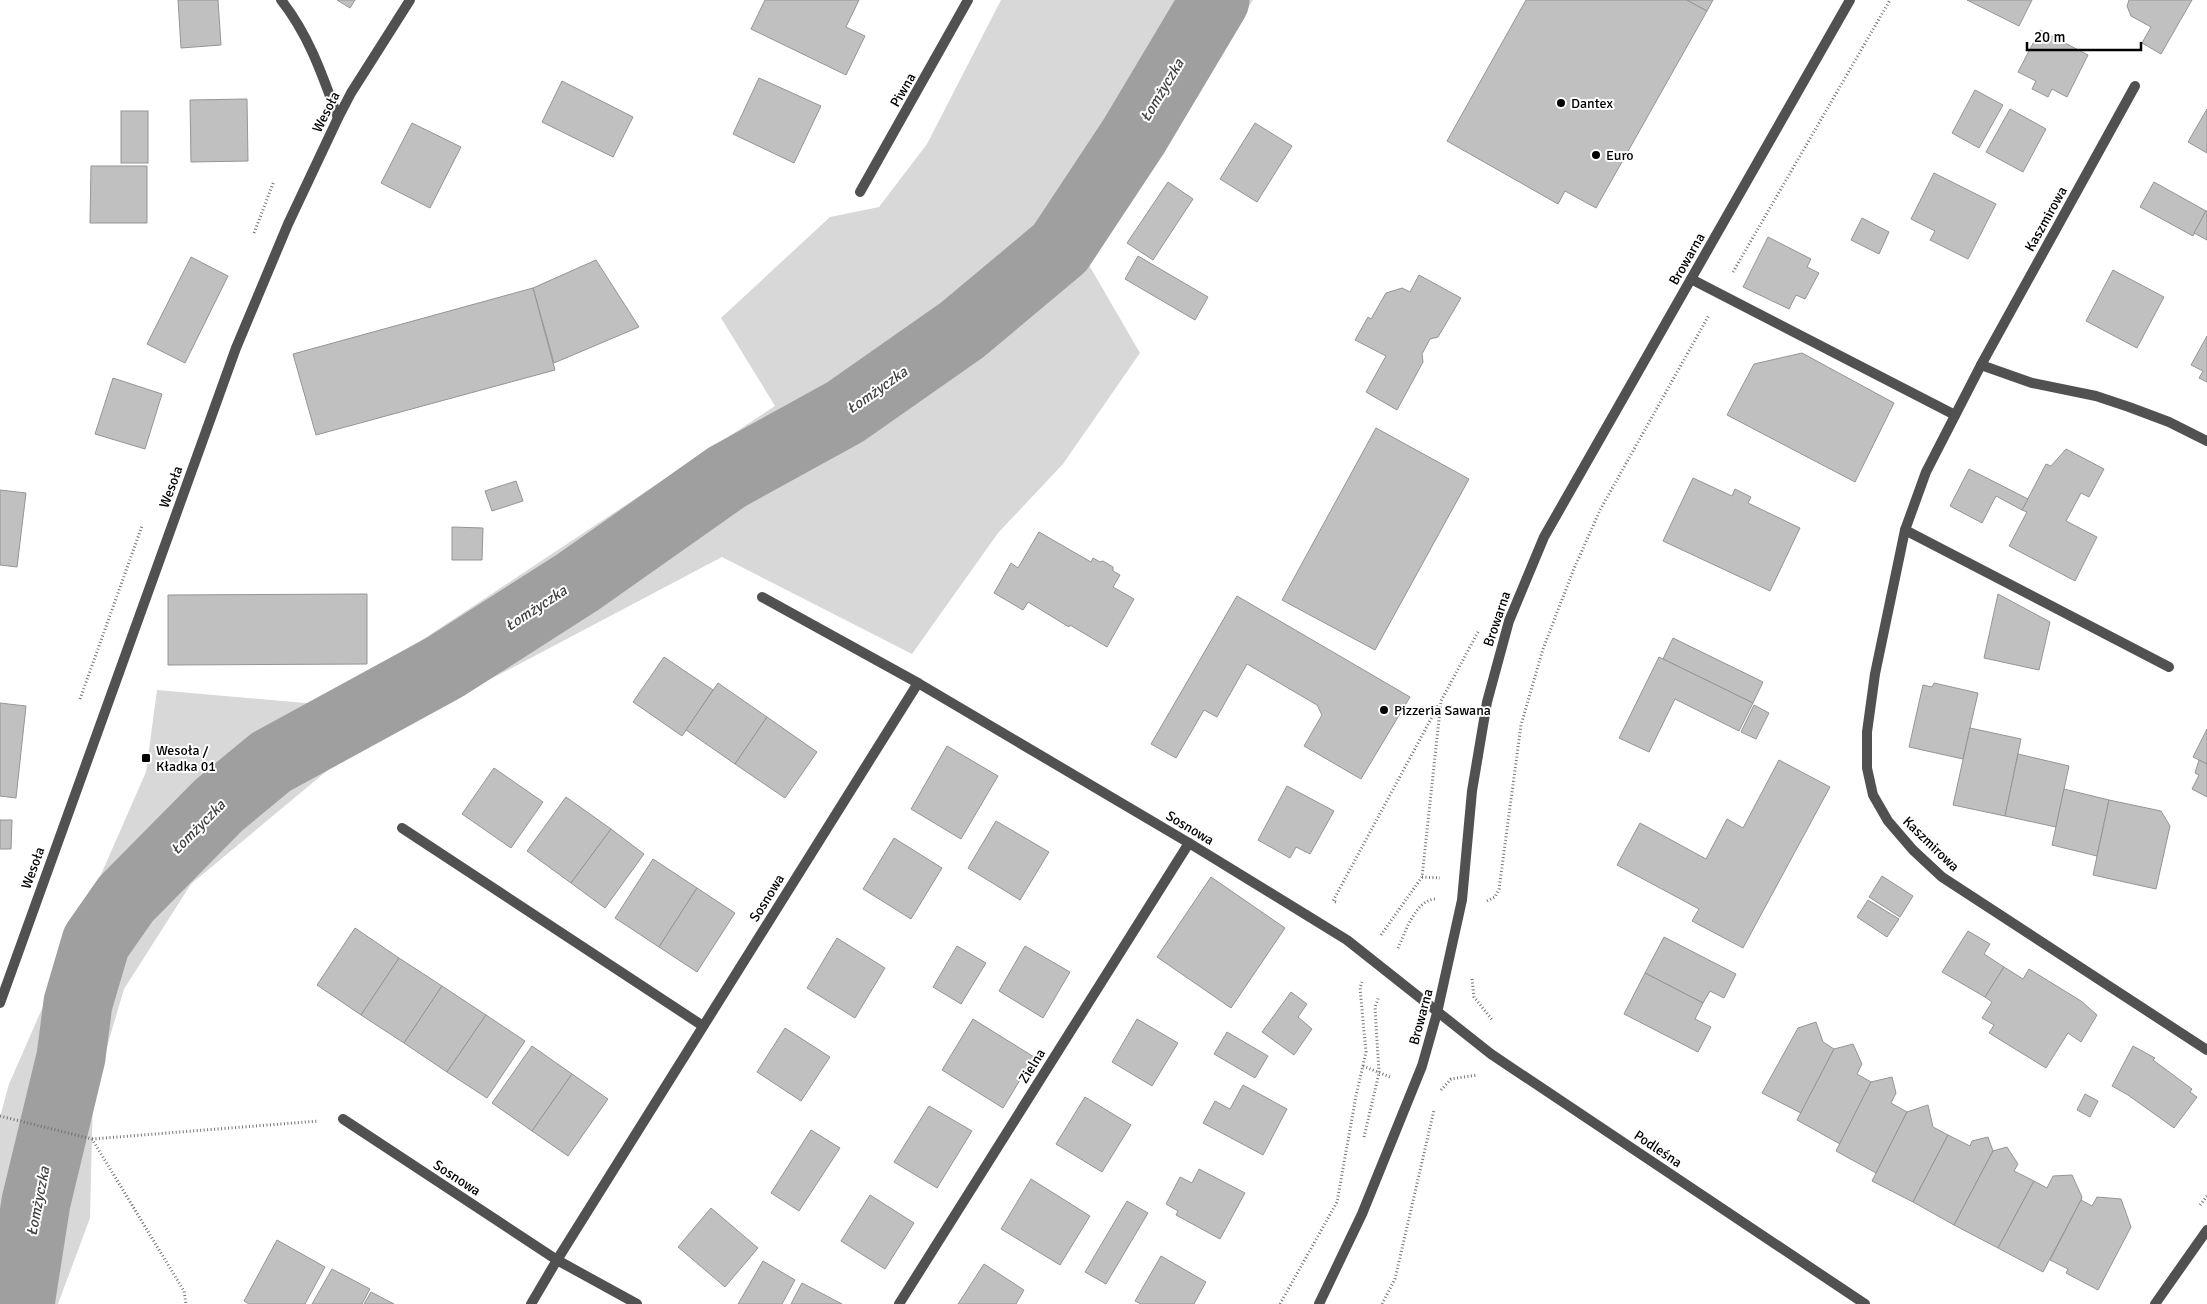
<svg xmlns="http://www.w3.org/2000/svg" width="2207" height="1304" font-family="Signika,sans-serif">
<style>
.green{fill:#d8d8d8}
.lines{fill:none;stroke-linecap:round;stroke-linejoin:round}
.river{stroke:#9f9f9f;stroke-width:69}
.building{fill:#c0c0c0;stroke:#959595}
.path{stroke:#737373;stroke-width:3;stroke-dasharray:1 2.5;stroke-linecap:butt}
.service{stroke:#515151;stroke-width:10}
.minor{stroke:#515151;stroke-width:10}
.tertiary{stroke:#515151;stroke-width:10}
.poi-dot{fill:#000;stroke:#fff;stroke-width:2}
.labels{text-anchor:middle;dominant-baseline:central;stroke-width:4;stroke-linejoin:round;paint-order:stroke}
.street-label{font-size:14px;fill:#000;stroke:#fff}
.poi-label{font-size:14px;fill:#000;stroke:#fff;text-anchor:start}
.water-label{font-size:15px;font-style:italic;fill:#404040;stroke:#fff}
</style>
<rect width="100%" height="100%" fill="#fff"/>
<path class="green" d="M1001,0h252l-167,260 54,93 -77,111 -65,69 -86,121 -190,-97 -216,114 -148,74 -167,139 -67,105 -31,105 -3,124 -32,86h-58v-187l9,-33 137,-312 11,-82 160,14 108,-66 350,-232 -54,-88 109,-101 49,-10 48,-63z"/>
<g class="lines">
<path class="river" d="M20,1304l16,-102 35,-145 7,-54 18,-61 30,-43 93,-94 52,-43 174,-95 133,-85 149,-105 118,-65 117,-82 98,-82 74,-112 81,-136"/>
</g>
<g class="building">
<path d="M178,0h40l3,45 -40,3z"/>
<path d="M337,0h18l-5,8z"/>
<path d="M765,0h94l-13,27 19,9 -19,39 -95,-46z"/>
<path d="M1526,0h161l20,11 -111,197 -31,-17 -7,13 -111,-63z"/>
<path d="M1687,0h26l-6,11z"/>
<path d="M1967,0h65l-13,26z"/>
<path d="M2129,0h63l-31,54 -19,-11 9,-16 -20,-11 -4,-10z"/>
<path d="M2040,30l48,25 -21,42 -15,-8 -4,8 -16,-8 4,-8 -18,-9z"/>
<path d="M759,78l62,28 -27,57 -61,-29z"/>
<path d="M562,81l71,36 -20,40 -71,-35z"/>
<path d="M1975,90l28,15 -24,43 -27,-15z"/>
<path d="M247,99l1,62 -57,1 -1,-62z"/>
<path d="M2010,109l36,20 -23,43 -37,-20z"/>
<path d="M2207,109v44l-19,-11z"/>
<rect x="121" y="111" width="27" height="52"/>
<path d="M412,123l49,24 -31,61 -49,-25z"/>
<path d="M1255,123l37,23 -35,56 -37,-23z"/>
<path d="M91,166h56v57h-57z"/>
<path d="M1934,173l62,31 -28,55 -38,-19 5,-9 -24,-12z"/>
<path d="M1168,182l25,17 -40,61 -26,-17z"/>
<path d="M2154,182l52,29 -13,25 -53,-29z"/>
<path d="M2206,211h1v29l-13,-7z"/>
<path d="M1862,218l27,14 -10,22 -28,-14z"/>
<path d="M1768,237l43,22 -4,8 12,6 -14,26 -9,-4 -7,14 -46,-22z"/>
<path d="M1138,256l70,41 -13,23 -70,-41z"/>
<path d="M191,257l37,19 -43,87 -38,-19z"/>
<path d="M596,260l43,67 -85,36 -21,-75z"/>
<path d="M2113,270l51,27 -27,51 -51,-27z"/>
<path d="M1419,275l42,23 -23,39 -8,2 -8,15 1,8 -26,48 -31,-18 20,-36 -31,-16 13,-23 3,2 15,-26 16,-5 8,4z"/>
<path d="M533,288l22,82 -239,65 -23,-81z"/>
<path d="M2207,336v46l-8,-4 4,-7 -12,-6z"/>
<path d="M1802,353l92,50 -39,79 -128,-67 27,-51z"/>
<path d="M113,378l49,16 -17,55 -50,-15z"/>
<path d="M1376,428l93,51 -94,171 -93,-50z"/>
<path d="M2066,449l38,20 -15,28 -8,-4 -15,28 31,16 -22,44 -66,-35 18,-34 -5,-2 24,-46 5,2z"/>
<path d="M1969,469l59,30 -6,11 -26,-14 -14,27 -32,-17z"/>
<path d="M1693,478l39,18 3,-7 16,8 -3,6 52,25 -30,63 -107,-50z"/>
<path d="M516,481l7,20 -31,10 -7,-20z"/>
<path d="M0,490l26,3 -9,74 -17,-2z"/>
<path d="M452,527l31,1 -1,32h-30z"/>
<path d="M1039,532l52,30 2,-4 7,4 3,-1 10,6v4l7,4 -7,12 21,12 -27,48 -37,-22 -1,2 -41,-25 -5,8 -29,-17 17,-30 7,5z"/>
<path d="M367,594v70l-199,1v-70z"/>
<path d="M1998,594l52,28 -11,48 -55,-12z"/>
<path d="M1237,596l173,101 -49,82 -57,-33 18,-31 -5,-10 -70,-41 -30,53 -13,-7 -28,48 -25,-14z"/>
<path d="M1673,638l90,44 -10,21 -90,-44z"/>
<path d="M664,657l49,33 -31,46 -49,-34z"/>
<path d="M1659,657l94,46 -14,28 -64,-32 -26,53 -30,-14z"/>
<path d="M718,683l49,34 -32,47 -49,-34z"/>
<path d="M1934,683l44,10 -15,66 -54,-12 14,-62 9,2z"/>
<path d="M0,703l26,3 -10,92 -16,-2z"/>
<path d="M1754,705l15,8 -13,26 -15,-7z"/>
<path d="M767,717l50,35 -32,46 -50,-34z"/>
<path d="M1970,728l51,11 -16,77 -52,-11z"/>
<path d="M2207,729v35l-14,-7z"/>
<path d="M947,746l51,30 -37,63 -50,-30z"/>
<path d="M2018,754l51,12 -13,61 -51,-11z"/>
<path d="M1779,760l51,27 -87,161 -51,-27 7,-12 -82,-44 23,-42 66,36 21,-40 16,9z"/>
<path d="M2199,760l8,4v33l-15,-8 7,-14 -4,-2z"/>
<path d="M494,768l49,34 -32,46 -49,-34z"/>
<path d="M1287,786l47,25 -24,43 -14,-7 -6,11 -32,-18z"/>
<path d="M2064,789l45,11 -12,56 -45,-11z"/>
<path d="M566,797l45,32 -40,54 -44,-32z"/>
<path d="M2109,800l52,11 9,15 -14,63 -63,-14z"/>
<path d="M0,820h12l-1,29h-11z"/>
<path d="M996,821l53,31 -29,48 -52,-32z"/>
<path d="M611,829l33,25 -39,54 -34,-25z"/>
<path d="M894,838l48,30 -31,51 -48,-30z"/>
<path d="M653,859l44,29 -38,59 -44,-29z"/>
<path d="M1882,876l31,20 -13,21 -31,-20z"/>
<path d="M1211,877l74,51 -54,80 -74,-51z"/>
<path d="M697,888l38,25 -38,59 -38,-25z"/>
<path d="M1868,900l31,19 -12,18 -30,-20z"/>
<path d="M355,928l44,30 -38,57 -44,-30z"/>
<path d="M1968,931l22,13 -6,10 20,13 -19,30 -43,-25z"/>
<path d="M1664,937l72,37 -12,24 -14,-7 -7,12 -58,-30z"/>
<path d="M837,938l48,30 -30,50 -48,-30z"/>
<path d="M957,946l29,17 -25,41 -28,-17z"/>
<path d="M1025,946l45,26 -27,46 -44,-27z"/>
<path d="M399,958l43,28 -38,57 -43,-28z"/>
<path d="M2004,967l19,12 6,-10 52,32 16,14 -16,27 -13,-9 -22,35 -57,-35 5,-8 -12,-7 10,-16 -7,-5z"/>
<path d="M1645,973l58,30 -8,16 16,8 -13,25 -74,-38z"/>
<path d="M442,986l44,29 -39,57 -43,-29z"/>
<path d="M1291,992l16,12 -9,13 14,12 -18,26 -32,-23z"/>
<path d="M486,1015l39,26 -38,57 -40,-26z"/>
<path d="M973,1019l61,38 -31,51 -61,-38z"/>
<path d="M1137,1019l41,24 -26,43 -40,-24z"/>
<path d="M1816,1022l7,20 11,7 -33,64 -39,-20 36,-65z"/>
<path d="M785,1028l45,29 -29,44 -44,-29z"/>
<path d="M1227,1032l41,24 -13,22 -41,-24z"/>
<path d="M1853,1044l9,20 -5,10 14,8 -31,62 -43,-24 37,-71z"/>
<path d="M532,1046l40,28 -40,57 -40,-28z"/>
<path d="M2133,1046l22,12 -2,2 39,29 -2,3 7,5 -23,31 -46,-33 -16,-9z"/>
<path d="M572,1074l36,25 -40,57 -36,-25z"/>
<path d="M1892,1077l4,16 -5,10 16,9 -31,61 -40,-22 35,-69z"/>
<path d="M1243,1085l44,24 -24,46 -60,-32 12,-22 15,8z"/>
<path d="M2085,1094l13,7 -8,16 -13,-7z"/>
<path d="M1085,1097l46,28 -29,47 -46,-28z"/>
<path d="M1928,1105l5,22 15,8 -35,67 -41,-21 35,-69z"/>
<path d="M929,1106l43,25 -35,57 -43,-26z"/>
<path d="M811,1130l29,18 -41,63 -28,-18z"/>
<path d="M1948,1135l22,11 2,-5 16,-4 5,14 -39,74 -41,-23z"/>
<path d="M2007,1147l11,17 -4,7 20,10 -36,67 -44,-23 39,-74z"/>
<path d="M1199,1169l46,24 -25,46 -44,-24 2,-4 -12,-7 14,-27 12,6z"/>
<path d="M2072,1175l10,22 -1,3 -38,72 -45,-24 36,-67 13,7 6,-12z"/>
<path d="M1031,1179l59,37 -30,49 -59,-36z"/>
<path d="M870,1195l44,28 -29,46 -44,-28z"/>
<path d="M2097,1197l24,2 10,28 -33,63 -32,-17 2,-4 -18,-9 31,-60 11,6z"/>
<path d="M1127,1201l21,12 -42,71 -21,-12z"/>
<path d="M711,1208l47,40 -33,39 -47,-40z"/>
<path d="M277,1240l48,27 -20,37h-56l-5,-3z"/>
<path d="M1161,1256l45,26 -12,22h-53l-6,-3z"/>
<path d="M763,1261l32,19 -13,24h-44z"/>
<path d="M984,1264l40,26 -8,14h-58z"/>
<path d="M332,1269l38,20 -8,15h-50z"/>
<path d="M802,1283l40,21h-51z"/>
<path d="M371,1292l23,12h-30z"/>
</g>
<g class="lines">
<g class="path">
<path d="M254,233l20,-52"/>
<path d="M1733,272l157,-272"/>
<path d="M80,699l62,-173"/>
<path d="M1422,877l18,1"/>
<path d="M1487,901l8,-4 4,-8 22,-164 22,-76 30,-78 27,-61 109,-195"/>
<path d="M1336,902l-3,-1 106,-197"/>
<path d="M1381,935l41,-58 19,-176 38,-71"/>
<path d="M1398,948c7,-15 18,-50 39,-49"/>
<path d="M1472,979l2,18 19,24"/>
<path d="M1363,1066l27,11"/>
<path d="M1441,1090l10,-11 26,-4"/>
<path d="M0,1116l92,23 92,152 2,13"/>
<path d="M1364,1137l15,-64 -4,-66 4,-11"/>
<path d="M92,1139l226,-18"/>
<path d="M2200,1205l7,-9"/>
<path d="M1280,1304l57,-102 19,-106 10,-44 -6,-64 2,-6"/>
<path d="M1382,1304l13,-25 39,-169"/>
</g>
<g class="service">
<path d="M1691,279l264,136"/>
<path d="M1905,530l264,137"/>
</g>
<g class="minor">
<path d="M281,0c28,35 42,77 57,118"/>
<path d="M2135,86l-154,279 -55,107 -21,58 -30,144 -8,58v36l6,27 15,26 25,29 29,27 265,173"/>
<path d="M860,192l108,-192"/>
<path d="M1981,365l51,18 64,13 33,11 40,15 38,19"/>
<path d="M762,597l156,86 271,160 158,97 144,114 374,250"/>
<path d="M402,828l301,198"/>
<path d="M0,1003l236,-655 52,-124 50,-106 13,-25 59,-93"/>
<path d="M343,1119l214,141 80,44"/>
<path d="M531,1304l26,-44 361,-577"/>
<path d="M899,1304l290,-461"/>
<path d="M2155,1304l52,-74"/>
</g>
<path class="tertiary" d="M1319,1304l43,-90 60,-148 15,-53 25,-113 10,-109 15,-89 22,-81 35,-84 306,-537"/>
</g>
<g class="poi-dot">
<circle cx="1561" cy="103" r="5"/>
<circle cx="1596" cy="155" r="5"/>
<circle cx="1384" cy="710" r="5"/>
<rect x="141" y="753" width="10" height="10" rx="2.5"/>
</g>
<g class="labels">
<g class="street-label">
<text transform="translate(903 90) rotate(-60)">Piwna</text>
<text transform="translate(326 112) rotate(-63)">Wesoła</text>
<text transform="translate(2046 219) rotate(-61)">Kaszmirowa</text>
<text transform="translate(1687 259) rotate(-60)">Browarna</text>
<text transform="translate(171 487) rotate(-70)">Wesoła</text>
<text transform="translate(1497 619) rotate(-71)">Browarna</text>
<text transform="translate(1190 828) rotate(31)">Sosnowa</text>
<text transform="translate(1931 844) rotate(44)">Kaszmirowa</text>
<text transform="translate(33 868) rotate(-70)">Wesoła</text>
<text transform="translate(767 898) rotate(-58)">Sosnowa</text>
<text transform="translate(1421 1017) rotate(-75)">Browarna</text>
<text transform="translate(1032 1066) rotate(-58)">Zielna</text>
<text transform="translate(1658 1149) rotate(34)">Podleśna</text>
<text transform="translate(457 1178) rotate(33)">Sosnowa</text>
</g>
<g class="poi-label">
<text x="1571" y="103">Dantex</text>
<text x="1606" y="155">Euro</text>
<text x="1394" y="710">Pizzeria Sawana</text>
<text x="156" y="750">Wesoła /<tspan x="156" dy="16">Kładka 01</tspan></text>
</g>
<g class="water-label">
<text transform="translate(1162 90) rotate(-59)">Łomżyczka</text>
<text transform="translate(877 390) rotate(-35)">Łomżyczka</text>
<text transform="translate(536 608) rotate(-33)">Łomżyczka</text>
<text transform="translate(198 827) rotate(-45)">Łomżyczka</text>
<text transform="translate(38 1201) rotate(-79)">Łomżyczka</text>
</g>
</g>
<path d="M2027 42v8h114v-8" fill="none" stroke="#000000" stroke-width="2.5"/>
<text x="2034" y="42" font-size="15" fill="#000000" stroke="#ffffff" stroke-width="4" paint-order="stroke">20 m</text>
</svg>
